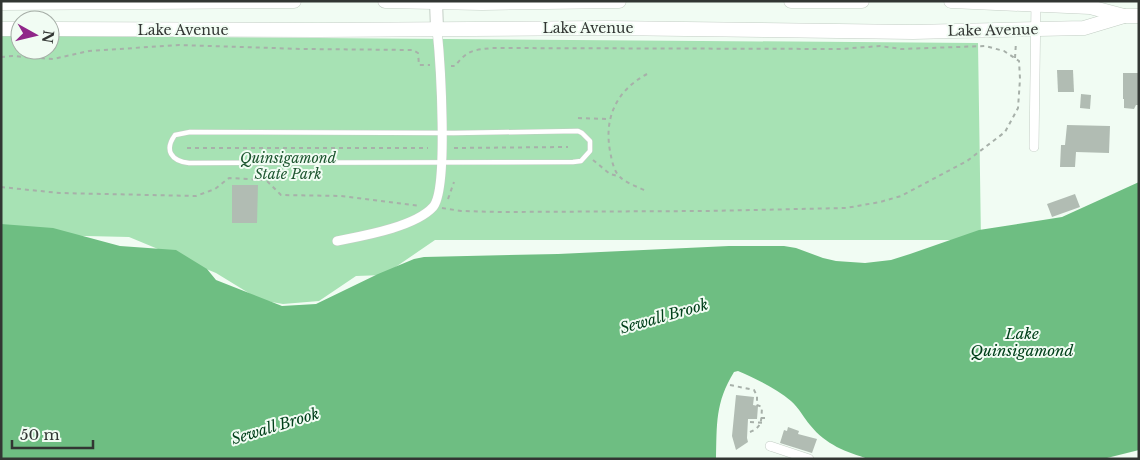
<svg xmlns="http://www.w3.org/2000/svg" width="1140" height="460" font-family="'Libre Baskerville',serif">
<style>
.green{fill:#a7e2b4}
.water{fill:#6ebe82}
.building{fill:#b1bcb3}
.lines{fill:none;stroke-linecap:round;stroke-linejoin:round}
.lane-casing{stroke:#c3cec5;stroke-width:5.5}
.street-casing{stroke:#c3cec5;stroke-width:10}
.secondary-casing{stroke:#c3cec5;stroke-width:14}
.primary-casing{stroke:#c3cec5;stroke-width:15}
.path{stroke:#a7b0a9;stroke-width:2;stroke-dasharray:4 4;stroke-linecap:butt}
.lane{stroke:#fff;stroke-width:4.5}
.street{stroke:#fff;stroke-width:9}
.secondary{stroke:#fff;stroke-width:12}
.primary{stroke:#fff;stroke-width:14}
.labels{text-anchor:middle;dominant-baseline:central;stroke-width:4;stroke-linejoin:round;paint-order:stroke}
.street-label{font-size:14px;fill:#323633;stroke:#f1fcf3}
.park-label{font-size:14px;font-style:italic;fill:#1e5630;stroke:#f1fcf3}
.water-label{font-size:15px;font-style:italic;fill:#00401a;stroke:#f1fcf3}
</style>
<rect width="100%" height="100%" fill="#f1fcf3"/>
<path class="green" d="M1,35l19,1v14h30v-14l928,7 3,197h-546l-51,35 -28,1 -37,25 -36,3 -23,-4 -44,-27 -87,-36 -128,-3z"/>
<path class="water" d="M1139,182v268l-32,8 -238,1c-23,-7 -43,-14 -59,-34 -6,-7 -11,-17 -19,-24 -15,-13 -35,-22 -53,-30l-4,1c-19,31 -17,52 -18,87h-715v-235l52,4 67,18 56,4 31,19 9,11 66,26 34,-2 62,-30 36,-15 10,-2 134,-3 171,-8h55l12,2 27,10 13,3 29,2 26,-3 19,-6 69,-24 83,-13z"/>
<g class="building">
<path d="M1057,70h16l1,22h-16z"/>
<path d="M1123,73h16v32h-3l-2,4 -10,-1v-9h-1z"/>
<path d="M1081,94l10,1 -1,14 -10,-1z"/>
<path d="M1067,125l43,1 -1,27 -33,-1 -1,15h-15l1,-22h4z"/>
<path d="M232,185h26l-1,38h-25z"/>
<path d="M1075,194l5,13 -28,10 -5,-13z"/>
<path d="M736,395l18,2 -1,8 5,1 -1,13h-9l-1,19 1,4 -12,8 -4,-14z"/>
<path d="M788,427l11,4 -1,3 19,5 -5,14 -32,-10 4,-13 3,1z"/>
</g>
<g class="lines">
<defs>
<path id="lane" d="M578,131l4,2 8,8v10l-9,10 -8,1 -384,1c-18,-2 -25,-13 -14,-28l15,-3 264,1z"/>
<g id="street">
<path d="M1034,147l2,-146"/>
<path d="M337,241c25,-5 78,-14 96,-34 16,-18 7,-149 4,-178"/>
<path d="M770,446l39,13"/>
</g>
<path id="secondary" d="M436,1l1,28"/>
<g id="primary">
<path d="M385,1l97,2 137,-2"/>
<path d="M791,1h71"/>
<path d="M951,1l139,6 34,9h15"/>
<path d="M1,3l293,-2"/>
<path d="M1,29h19"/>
<path d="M50,29l268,1 289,-2 306,4 171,-4 40,-12"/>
</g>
</defs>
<use href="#lane" class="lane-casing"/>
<use href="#street" class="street-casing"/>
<use href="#secondary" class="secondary-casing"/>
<use href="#primary" class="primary-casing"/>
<g class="path">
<path d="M1,57l11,-1 41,3 36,-8 90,-6 124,4 110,1 5,3 1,12h11"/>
<path d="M1015,58l1,-16"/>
<path d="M578,118l30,1"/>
<path d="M187,148h241"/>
<path d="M454,148l114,-1"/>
<path d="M593,160l17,14 8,2"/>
<path d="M1,187l58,6 137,3 19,-7 14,-11 37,2 15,15 60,1 79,10"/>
<path d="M644,190c-8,-4 -18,-7 -24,-13 -5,-4 -8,-15 -9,-21 -8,-35 3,-64 36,-82"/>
<path d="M448,199l6,-17"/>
<path d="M442,208l19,3 39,1 206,-1 140,-3 34,-6 21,-6 66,-35 38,-29 13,-24 2,-29 -1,-18 -15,-10 -19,-5 -84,3 -21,-3 -39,3 -349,-1c-18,2 -25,2 -37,18h-4"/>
<path d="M730,385l24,5 3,6v9l5,2c-1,14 1,21 -15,26"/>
<path d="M761,418h8"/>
<path d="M750,422l15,1"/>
</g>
<use href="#lane" class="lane"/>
<use href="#street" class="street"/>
<use href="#secondary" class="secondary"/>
<use href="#primary" class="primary"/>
</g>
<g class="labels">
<g class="street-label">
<text x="588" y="28">Lake Avenue</text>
<text x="183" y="30">Lake Avenue</text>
<text transform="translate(993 30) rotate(-1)">Lake Avenue</text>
</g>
<g class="park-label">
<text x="288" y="158">Quinsigamond<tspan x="288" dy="16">State Park</tspan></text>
</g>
<g class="water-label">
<text transform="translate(664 316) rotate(-16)">Sewall Brook</text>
<text x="1022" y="333">Lake<tspan x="1022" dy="17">Quinsigamond</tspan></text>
<text transform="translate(275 426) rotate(-17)">Sewall Brook</text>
</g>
</g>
<rect width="1140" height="460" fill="none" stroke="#323633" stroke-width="5"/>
<g transform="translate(35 35) rotate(98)"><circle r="24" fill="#f1fcf3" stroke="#a5ada6"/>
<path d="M0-4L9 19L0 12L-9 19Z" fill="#902689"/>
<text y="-8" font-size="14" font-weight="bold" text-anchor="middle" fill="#323633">N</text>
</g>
<path d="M12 440v8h81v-8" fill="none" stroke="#323633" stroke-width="2.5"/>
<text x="20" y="440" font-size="15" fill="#323633" stroke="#f1fcf3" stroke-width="4" paint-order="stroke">50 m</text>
</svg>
